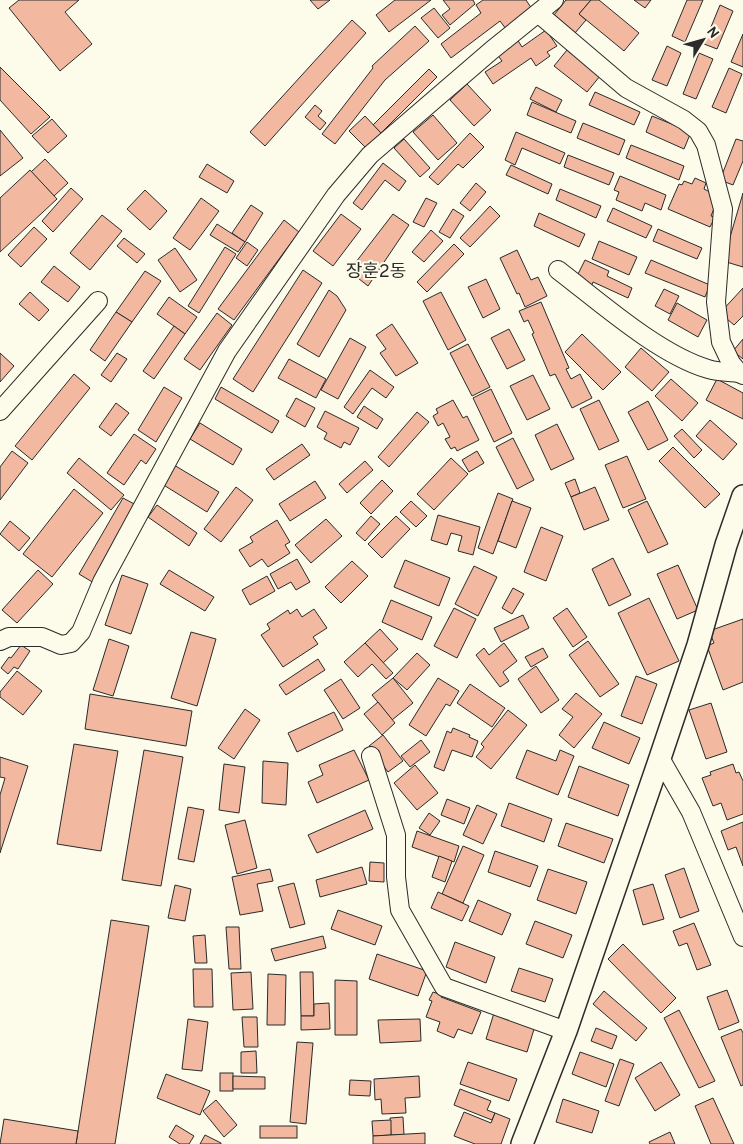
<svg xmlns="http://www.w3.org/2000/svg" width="743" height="1144" font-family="Overpass,'Noto Sans KR',sans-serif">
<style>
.building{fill:#f2b8a0;stroke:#2b2b2b}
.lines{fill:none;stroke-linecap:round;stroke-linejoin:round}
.minor-casing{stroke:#2b2b2b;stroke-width:20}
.tertiary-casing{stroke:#2b2b2b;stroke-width:24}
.minor{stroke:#fdfbea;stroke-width:18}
.tertiary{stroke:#fdfbea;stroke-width:21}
.labels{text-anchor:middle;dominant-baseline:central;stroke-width:4;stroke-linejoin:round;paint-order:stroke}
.quarter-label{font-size:18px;fill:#2b2b2b;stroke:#fdfbea}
</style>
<rect width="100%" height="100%" fill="#fdfbea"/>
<g class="building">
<path d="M19,0h60l-14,12 27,32 -32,27 -51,-63z"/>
<path d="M310,0h20l-12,9z"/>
<path d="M395,0h36l-42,32 -13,-17z"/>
<path d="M443,0h30l2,4 -25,21 -8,-10 8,-6z"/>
<path d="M483,0h43l6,9 -26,20 -6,-8 -49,37 -10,-14 40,-31 -5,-8z"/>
<path d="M566,0h25l-12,14 7,6 -11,13 -21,-18z"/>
<path d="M591,0h8l40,33 -15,18 -45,-37z"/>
<path d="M634,0h17l-6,8z"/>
<path d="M687,0h16l-18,42 -13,-6z"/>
<path d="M720,5l13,6 -16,38 -13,-5z"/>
<path d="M434,8l16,20 -12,10 -17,-20z"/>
<path d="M352,20l14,13 -101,113 -15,-14z"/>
<path d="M415,26l14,15 -44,39 -50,64 -13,-10 51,-66 -1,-2z"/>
<path d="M546,30l11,16 -10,6 3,4 -14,10 -5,-8 -38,26 -8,-12 17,-11 -6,-8 21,-14 5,8z"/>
<path d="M743,34v33l-12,-5z"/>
<path d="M667,46l14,7 -14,33 -15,-6z"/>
<path d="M567,50l33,26 -13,16 -33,-26z"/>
<path d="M699,53l14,6 -17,40 -13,-5z"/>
<path d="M0,67l50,50 -19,17 -31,-34z"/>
<path d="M729,68l13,6 -16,39 -14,-6z"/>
<path d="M429,69l8,8 -56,56 -8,-8z"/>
<path d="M467,84l24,26 -17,16 -24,-26z"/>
<path d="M536,87l26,13 -6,12 -26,-13z"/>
<path d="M595,92l45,20 -6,13 -45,-20z"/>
<path d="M532,102l44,19 -5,12 -44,-18z"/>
<path d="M315,105l7,6 -4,5 8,7 -6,7 -15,-13z"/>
<path d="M433,115l24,28 -19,17 -25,-28z"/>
<path d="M365,116l16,17 -15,15 -17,-17z"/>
<path d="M652,116l39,16 -7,17 -38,-17z"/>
<path d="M52,119l15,17 -19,17 -16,-17z"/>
<path d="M583,123l42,17 -6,15 -42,-17z"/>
<path d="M0,130l23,28 -23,18z"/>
<path d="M516,132l49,21 -5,11 -38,-16 -7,17 -10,-5z"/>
<path d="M470,133l14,14 -21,21 -5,-4 -20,21 -9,-8z"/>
<path d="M404,139l26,29 -10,9 -26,-29z"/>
<path d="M736,139l7,2v20l-10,24 -13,-5z"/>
<path d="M631,145l53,21 -5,14 -53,-22z"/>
<path d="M568,155l46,18 -5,12 -45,-18z"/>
<path d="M45,159l23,24 -14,13 -23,-24z"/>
<path d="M383,163l23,18 -7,10 -14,-11 -23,30 -9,-7z"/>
<path d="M207,164l27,17 -7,12 -28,-16z"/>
<path d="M511,165l41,19 -4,10 -42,-19z"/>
<path d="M30,170l27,29 -57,53v-54z"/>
<path d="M620,176l46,19 -5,15 -16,-7 -3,8 -26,-11 3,-8 -5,-2z"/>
<path d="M695,178l11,5 -2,6 8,4 -2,4 7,4 -6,15 4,1 -5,10 -42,-18 11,-25 3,1 2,-4 8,3z"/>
<path d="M476,183l10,9 -16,19 -10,-8z"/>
<path d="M71,188l12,11 -30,33 -11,-11z"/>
<path d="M560,189l41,17 -5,12 -40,-18z"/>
<path d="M145,190l22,21 -17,19 -23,-21z"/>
<path d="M743,193v74l-20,-6z"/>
<path d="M201,198l18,13 -29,39 -17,-12z"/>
<path d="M426,198l11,5 -13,24 -11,-5z"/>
<path d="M251,205l12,8 -18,29 -13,-9z"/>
<path d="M490,206l10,10 -30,31 -10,-9z"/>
<path d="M613,208l39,18 -6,12 -39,-17z"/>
<path d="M453,209l11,7 -14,22 -11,-6z"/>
<path d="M539,213l46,21 -6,13 -45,-21z"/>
<path d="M341,214l20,15 -28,37 -20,-15z"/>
<path d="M393,214l16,11 -41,61 -19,-15z"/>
<path d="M102,215l20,16 -32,39 -20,-17z"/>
<path d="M284,220l15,12 -65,88 -16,-11z"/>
<path d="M217,224l28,18 -7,10 -28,-17z"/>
<path d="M34,227l13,12 -26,28 -13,-12z"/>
<path d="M658,229l44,19 -5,11 -44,-18z"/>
<path d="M431,230l12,11 -19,21 -12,-10z"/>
<path d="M124,238l21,16 -8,9 -20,-17z"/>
<path d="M599,241l38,16 -8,18 -37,-16z"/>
<path d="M247,242l11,8 -11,16 -11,-8z"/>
<path d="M454,244l10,10 -37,38 -10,-10z"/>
<path d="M225,247l11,7 -37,59 -11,-7z"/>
<path d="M175,248l22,32 -17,12 -22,-32z"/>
<path d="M517,250l14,30 7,-3 9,19 -22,11 -6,-14 -2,1 -17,-36z"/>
<path d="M585,260l24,11 -2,5 25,12 -4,10 -35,-16 -2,5 -16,-7z"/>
<path d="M651,260l59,25 -5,12 -60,-24z"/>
<path d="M54,266l26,21 -12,15 -27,-20z"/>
<path d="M303,270l19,13 -69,109 -20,-13z"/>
<path d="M145,271l16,10 -29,41 -16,-10z"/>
<path d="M486,279l14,30 -17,9 -15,-31z"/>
<path d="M743,288v28l-9,9 -14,-12z"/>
<path d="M664,289l15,7 -9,18 -15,-8z"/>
<path d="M329,290l8,6 9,14 -27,47 -22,-13z"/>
<path d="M30,292l19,18 -10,11 -20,-17z"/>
<path d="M441,292l25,48 -18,10 -25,-49z"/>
<path d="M169,297l28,20 -12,17 -28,-20z"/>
<path d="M541,302l28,66 -3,1 5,10 9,-5 12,24 -20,10 -17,-34 -5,2 -18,-42 2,-1 -6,-13 -4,2 -5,-11z"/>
<path d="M677,303l30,17 -9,17 -30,-17z"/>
<path d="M116,312l16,10 -27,39 -15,-11z"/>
<path d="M217,313l15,12 -32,45 -16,-11z"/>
<path d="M392,324l26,39 -22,13 -16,-23 6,-4 -10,-14z"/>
<path d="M174,326l11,8 -31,45 -11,-8z"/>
<path d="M509,329l16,31 -18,9 -16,-31z"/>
<path d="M582,334l39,38 -18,18 -38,-38z"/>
<path d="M350,338l16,9 -28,52 -17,-9z"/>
<path d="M743,339v20l-10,-8z"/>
<path d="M468,344l22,43 -18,9 -22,-43z"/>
<path d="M641,348l28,24 -17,19 -27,-24z"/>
<path d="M0,353l14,13 -14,16z"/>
<path d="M117,353l10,6 -16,23 -10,-7z"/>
<path d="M289,359l37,20 -10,19 -38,-20z"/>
<path d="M370,370l24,17 -8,11 -14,-10 -19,26 -9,-7z"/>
<path d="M74,374l16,14 -58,72 -17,-14z"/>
<path d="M533,375l17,34 -23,11 -17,-34z"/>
<path d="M671,379l27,24 -16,18 -27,-25z"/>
<path d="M717,379l26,14v26l-37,-19z"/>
<path d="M164,387l18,11 -26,44 -18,-12z"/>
<path d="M221,387l58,34 -7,12 -57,-34z"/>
<path d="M491,389l21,44 -18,9 -21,-44z"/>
<path d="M296,398l19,10 -10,19 -19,-11z"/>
<path d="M453,400l10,18 4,-2 12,24 -22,11 -2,-4 -4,2 -6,-10 5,-2 -7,-14 -5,3 -5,-10 5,-3 -2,-4z"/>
<path d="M599,400l20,41 -20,9 -19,-41z"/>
<path d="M648,401l20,39 -20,10 -20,-38z"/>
<path d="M116,403l13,10 -18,23 -12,-9z"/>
<path d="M364,406l19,13 -6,10 -20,-12z"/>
<path d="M325,411l34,17 -9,17 -6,-3 -3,6 -17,-9 3,-6 -10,-6z"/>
<path d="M417,412l12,10 -40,45 -11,-10z"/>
<path d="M710,420l27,24 -14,16 -27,-24z"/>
<path d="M200,423l42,26 -9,16 -43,-26z"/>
<path d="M557,424l17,35 -23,11 -16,-35z"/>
<path d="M682,429l20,21 -8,8 -20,-22z"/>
<path d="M134,434l22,15 -10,15 -5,-4 -17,25 -17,-12z"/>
<path d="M513,438l21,42 -17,9 -21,-42z"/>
<path d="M302,444l8,11 -36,25 -8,-11z"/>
<path d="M673,447l47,47 -15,14 -46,-47z"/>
<path d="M12,451l16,12 -28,37v-33z"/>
<path d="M477,451l7,12 -15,9 -7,-12z"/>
<path d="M627,456l19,43 -23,9 -18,-43z"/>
<path d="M79,458l45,37 -13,15 -44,-37z"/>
<path d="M451,458l17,16 -34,36 -17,-16z"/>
<path d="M365,461l8,9 -26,23 -8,-9z"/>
<path d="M174,465l45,27 -12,20 -45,-28z"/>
<path d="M575,479l5,14 -9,4 -6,-14z"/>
<path d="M382,480l11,11 -22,23 -11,-11z"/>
<path d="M315,481l11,17 -36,23 -11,-17z"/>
<path d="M236,487l17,13 -32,42 -17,-13z"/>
<path d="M595,487l14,33 -25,10 -13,-33z"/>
<path d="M74,489l29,24 -51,64 -29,-23z"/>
<path d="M498,493l15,6 -20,55 -15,-6z"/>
<path d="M123,498l15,8 -44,77 -15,-9z"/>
<path d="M411,501l16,15 -11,11 -16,-15z"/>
<path d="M512,501l19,7 -15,40 -18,-7z"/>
<path d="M647,501l21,43 -20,9 -20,-43z"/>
<path d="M157,505l40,28 -8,13 -41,-29z"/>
<path d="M438,515l42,12 -7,28 -15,-4 4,-15 -11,-3 -4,12 -16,-5z"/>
<path d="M371,516l9,8 -15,17 -9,-8z"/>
<path d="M396,516l14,13 -28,29 -14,-14z"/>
<path d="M326,519l16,17 -31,27 -16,-18z"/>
<path d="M277,520l13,22 -5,3 5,8 -22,14 -6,-8 -12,8 -11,-17 14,-8 -3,-5z"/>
<path d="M10,521l20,17 -11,13 -19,-17z"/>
<path d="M541,527l22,9 -17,45 -22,-9z"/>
<path d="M613,558l18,37 -22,11 -17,-37z"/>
<path d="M297,559l13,23 -14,8 -5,-8 -13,7 -8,-15z"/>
<path d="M405,560l45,18 -11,28 -45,-19z"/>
<path d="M352,561l16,15 -27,27 -16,-16z"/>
<path d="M678,565l20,45 -21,9 -20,-45z"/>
<path d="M474,566l23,11 -19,39 -23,-12z"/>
<path d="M38,570l15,14 -36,39 -15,-13z"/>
<path d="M169,570l45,27 -9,14 -45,-27z"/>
<path d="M122,575l26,9 -17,50 -26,-9z"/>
<path d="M267,576l8,15 -25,14 -8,-15z"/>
<path d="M513,588l11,6 -12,20 -10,-6z"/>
<path d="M649,598l30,63 -32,14 -29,-62z"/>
<path d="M391,600l41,17 -10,23 -40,-18z"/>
<path d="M454,608l22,11 -19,39 -23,-12z"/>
<path d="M567,608l20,29 -14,10 -20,-29z"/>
<path d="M297,609l5,8 12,-8 13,19 -14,9 5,7 -35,23 -22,-32 9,-6 -3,-5 21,-14 2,4z"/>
<path d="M523,615l6,13 -28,14 -7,-14z"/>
<path d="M743,619v63l-20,8 -16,-44 7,-3 -5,-12z"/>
<path d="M380,629l18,20 -15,14 -18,-20z"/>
<path d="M191,632l25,7 -19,67 -26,-8z"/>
<path d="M109,639l20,7 -16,50 -20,-6z"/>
<path d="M588,641l31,43 -19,13 -31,-42z"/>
<path d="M365,643l28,30 -7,6 -14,-15 -14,13 -14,-15z"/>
<path d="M504,643l13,18 -14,11 6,9 -9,6 -24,-32 8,-7 5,7z"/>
<path d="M21,645l9,6 -12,18 -4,-2 -6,7 -7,-6 8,-11 2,1z"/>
<path d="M543,648l5,9 -17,10 -6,-10z"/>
<path d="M417,653l13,12 -23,25 -14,-12z"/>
<path d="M318,659l7,11 -39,25 -7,-10z"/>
<path d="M536,666l23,34 -18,13 -23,-34z"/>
<path d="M17,671l25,20 -19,24 -23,-18v-5z"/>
<path d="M636,676l21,8 -15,40 -21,-8z"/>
<path d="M393,678l20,25 -21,17 -20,-25z"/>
<path d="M438,678l21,13 -9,15 -4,-2 -20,32 -17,-11z"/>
<path d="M341,679l19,29 -17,11 -19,-29z"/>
<path d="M470,684l35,24 -13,19 -35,-24z"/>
<path d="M576,693l26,21 -28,34 -15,-13 14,-18 -11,-8z"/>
<path d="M90,694l102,17 -6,35 -101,-17z"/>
<path d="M378,702l17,21 -13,12 -18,-21z"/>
<path d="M711,703l16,49 -21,7 -17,-49z"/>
<path d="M245,709l15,11 -26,39 -16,-11z"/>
<path d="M508,710l19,15 -36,44 -15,-12 8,-10 -3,-3z"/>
<path d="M334,712l9,18 -46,22 -9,-19z"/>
<path d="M604,722l36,16 -11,26 -37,-16z"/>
<path d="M453,728l17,7 -1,2 9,4 -6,16 -20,-7 -8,21 -10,-4 13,-36 4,2z"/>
<path d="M383,735l20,26 -15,11 -19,-26z"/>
<path d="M421,740l9,12 -20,15 -9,-11z"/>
<path d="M74,744l44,7 -17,100 -44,-7z"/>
<path d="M144,750l39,7 -22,129 -39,-6z"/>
<path d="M354,750l15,30 -52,23 -9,-21 15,-7 -4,-10z"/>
<path d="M527,750l29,11 4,-11 14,6 -16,39 -42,-17z"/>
<path d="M0,757l28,9 -28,87v-58l5,-17 -5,-1z"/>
<path d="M263,761l25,2 -2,42 -24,-2z"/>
<path d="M224,764l21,3 -6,46 -20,-3z"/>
<path d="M733,764l3,9 3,-1 4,9v33l-16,6 -6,-17 -8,3 -11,-28 9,-3 -1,-3z"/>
<path d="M415,765l23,28 -21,17 -23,-27z"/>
<path d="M579,766l50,19 -11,31 -50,-19z"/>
<path d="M447,799l23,9 -6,16 -23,-9z"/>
<path d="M509,803l43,16 -8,23 -43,-16z"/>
<path d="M477,805l20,9 -14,30 -20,-9z"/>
<path d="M188,807l16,3 -10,52 -16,-3z"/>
<path d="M365,810l8,19 -56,24 -9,-18z"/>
<path d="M429,813l11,8 -10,14 -11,-7z"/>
<path d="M245,820l12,48 -20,6 -12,-49z"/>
<path d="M743,822v44l-7,-19 -8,3 -7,-19z"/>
<path d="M566,823l47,16 -9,24 -46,-17z"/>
<path d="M417,831l42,15 -5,16 -42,-15z"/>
<path d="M463,846l21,9 -21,48 -21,-9z"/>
<path d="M495,851l43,15 -8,21 -42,-15z"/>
<path d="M439,856l13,5 -7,21 -13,-5z"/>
<path d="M370,862l14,1v19l-15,-1z"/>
<path d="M362,867l5,17 -47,13 -4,-17z"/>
<path d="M684,868l15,43 -19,7 -15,-43z"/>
<path d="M270,869l3,12 -16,3 6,27 -23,4 -8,-38z"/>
<path d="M548,869l39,13 -11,32 -39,-14z"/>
<path d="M294,883l11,41 -15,4 -12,-41z"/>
<path d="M653,884l11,35 -21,6 -10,-35z"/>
<path d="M175,885l16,4 -6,32 -17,-3z"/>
<path d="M438,892l31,14 -7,15 -31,-13z"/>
<path d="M478,900l33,14 -9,21 -33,-14z"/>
<path d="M338,910l44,16 -7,19 -44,-16z"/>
<path d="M111,920l38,6 -34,218h-39z"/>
<path d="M535,921l37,14 -9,23 -37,-14z"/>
<path d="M694,923l17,42 -14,5 -10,-27 -8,3 -6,-15z"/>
<path d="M226,927h13l2,42h-12z"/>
<path d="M205,935l2,28h-12l-2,-27z"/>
<path d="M323,936l3,12 -51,13 -4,-12z"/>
<path d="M455,942l40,15 -9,26 -40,-16z"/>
<path d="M623,944l53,54 -15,15 -53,-54z"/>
<path d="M377,954l50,17 -9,25 -49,-17z"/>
<path d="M519,968l34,11 -8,23 -34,-11z"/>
<path d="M193,969h19l1,38h-19z"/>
<path d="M251,972l2,37 -20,1 -2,-37z"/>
<path d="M300,972h13l1,44h-13z"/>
<path d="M268,974l18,1 -1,50h-18z"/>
<path d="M335,980l22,1v54h-22z"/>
<path d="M727,990l12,32 -20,8 -12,-33z"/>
<path d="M604,991l43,37 -11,13 -43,-37z"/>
<path d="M433,992l9,3 -1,2 40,15 -9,22 -14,-5 -4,9 -17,-7 3,-9 -14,-5 6,-16 -3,-1z"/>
<path d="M329,1003l1,26 -29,1v-14h13v-12z"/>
<path d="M679,1010l36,71 -16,7 -35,-70z"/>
<path d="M494,1013l41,13 -8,26 -41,-13z"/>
<path d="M242,1017h15l1,30h-14z"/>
<path d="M188,1019l20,3 -6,49 -20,-2z"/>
<path d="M420,1019l1,22 -41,2 -2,-23z"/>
<path d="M596,1028l21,8 -5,13 -21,-8z"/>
<path d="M741,1029l2,4v52l-2,1 -20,-49z"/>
<path d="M297,1042l16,1 -7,81 -16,-2z"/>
<path d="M256,1051l1,22h-16v-21z"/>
<path d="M580,1052l34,12 -8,23 -34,-13z"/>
<path d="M620,1059l14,5 -15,42 -14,-5z"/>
<path d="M468,1062l49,17 -8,22 -49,-17z"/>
<path d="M661,1062l19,33 -25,16 -20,-33z"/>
<rect x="220" y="1073" width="13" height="18"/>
<path d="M166,1074l44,17 -10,24 -43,-17z"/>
<path d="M233,1076l32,1v12h-32z"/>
<path d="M419,1076l1,21 -15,1 1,15 -24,1 -1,-15 -6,1 -1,-21z"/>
<path d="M350,1080l21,1 -1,15 -21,-1z"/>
<path d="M460,1089l31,12 -4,9 8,3 -3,7 -38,-15z"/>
<path d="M713,1098l21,46h-23l-16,-38z"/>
<path d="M563,1099l36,12 -7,22 -36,-11z"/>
<path d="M216,1100l21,25 -13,12 -21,-26z"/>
<path d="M464,1112l27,11 4,-10 15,6 -9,25h-26l-21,-8z"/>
<path d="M403,1117l1,18h-13l-1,-17z"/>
<path d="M4,1119l74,12 -2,13h-76z"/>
<path d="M391,1120v15l-18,1 -1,-15z"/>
<path d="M176,1125l18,11 -5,8h-9l-11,-7z"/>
<rect x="260" y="1126" width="37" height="12"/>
<path d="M670,1132l5,12h-25l-1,-2z"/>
<path d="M425,1133v11h-52v-8z"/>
<path d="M205,1135l16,8v1h-21z"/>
</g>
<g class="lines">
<defs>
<g id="minor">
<path d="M539,14l87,74 58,32 14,11 8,14 17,64 -7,93 5,40 10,21 8,10 4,2"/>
<path d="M558,270c42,32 100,84 150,99 10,3 21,3 31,4"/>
<path d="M0,411l98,-110"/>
<path d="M0,641l9,-4h33l19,8 10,-2 10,-11 21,-50 125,-231 109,-156 34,-40 122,-105 62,-50"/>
<path d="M371,756l25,79v42l4,33 44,77 122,44"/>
<path d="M660,758l31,54 52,125"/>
</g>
<path id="tertiary" d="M522,1144l44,-113 94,-273 38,-113 28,-100 17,-49"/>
</defs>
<use href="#minor" class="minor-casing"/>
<use href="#tertiary" class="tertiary-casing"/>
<use href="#minor" class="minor"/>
<use href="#tertiary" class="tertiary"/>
</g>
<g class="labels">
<g class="quarter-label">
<text x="376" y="272">장훈2동</text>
</g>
</g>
<g transform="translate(703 40) rotate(53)" stroke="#fdfbea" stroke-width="4" paint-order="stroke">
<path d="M0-4L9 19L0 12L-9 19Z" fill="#2b2b2b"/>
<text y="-8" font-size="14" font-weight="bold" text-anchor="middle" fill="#2b2b2b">N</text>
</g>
</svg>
